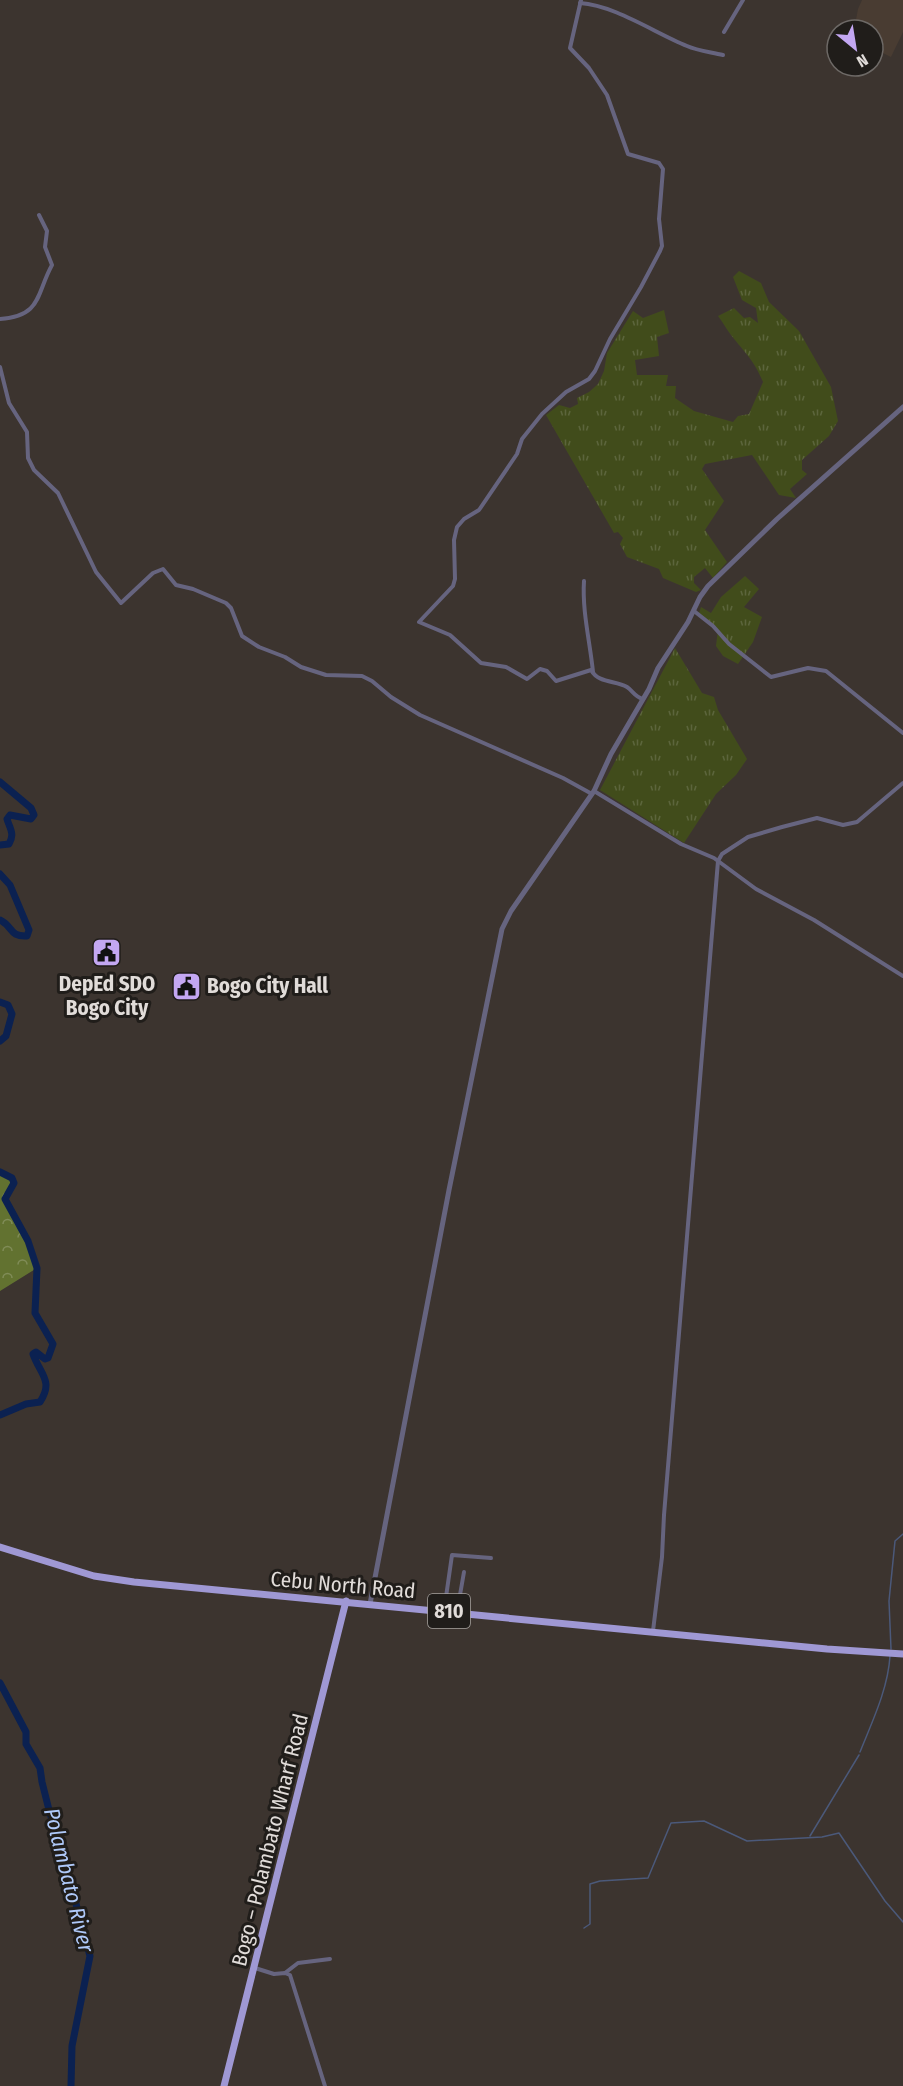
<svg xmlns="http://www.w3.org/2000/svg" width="903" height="2086" font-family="'Fira Sans Condensed',sans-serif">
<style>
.built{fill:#493c32}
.grass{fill:url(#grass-tufts)}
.forest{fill:url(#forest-crowns)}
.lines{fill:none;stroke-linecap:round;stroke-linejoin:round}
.stream{stroke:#4b597a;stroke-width:1.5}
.river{stroke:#0b2151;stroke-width:7}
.minor{stroke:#66647f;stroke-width:4}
.tertiary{stroke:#66647f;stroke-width:5}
.trunk{stroke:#9f98d4;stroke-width:7}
.labels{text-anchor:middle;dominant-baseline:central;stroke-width:6;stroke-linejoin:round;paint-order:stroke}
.shield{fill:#201d1a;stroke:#a7a3a0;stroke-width:1.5}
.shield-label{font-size:20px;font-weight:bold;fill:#e1dcd9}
.poi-label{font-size:21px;font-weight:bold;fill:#e1dcd9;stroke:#201d1a}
.street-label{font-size:21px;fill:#e1dcd9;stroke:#201d1a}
.water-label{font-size:22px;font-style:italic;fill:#afc9f9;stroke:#201d1a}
</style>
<defs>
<pattern id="grass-tufts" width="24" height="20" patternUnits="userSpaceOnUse" patternTransform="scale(1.5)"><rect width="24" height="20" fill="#414c1b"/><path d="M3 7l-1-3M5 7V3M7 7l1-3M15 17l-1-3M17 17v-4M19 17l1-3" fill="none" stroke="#5c653c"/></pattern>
<pattern id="forest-crowns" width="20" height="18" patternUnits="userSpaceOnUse" patternTransform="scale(1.5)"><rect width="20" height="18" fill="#627230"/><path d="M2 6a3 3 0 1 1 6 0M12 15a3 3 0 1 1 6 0" fill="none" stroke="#808c57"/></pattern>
</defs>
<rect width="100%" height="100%" fill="#3c342f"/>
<path class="built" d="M862,0h41v32l-12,25 -18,-9v-18h-19l4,-21z"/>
<g class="grass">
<path d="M739,271l22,12 8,19 30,29 32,56 7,34 -9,15 -27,24v10l5,4 -17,15 6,9 -17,-3 -27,-40 -47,9 -3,5 22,32 -19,29 22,32 -14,16 -8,-10 -11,9v6l7,7 -5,2 -33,-14 -4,-9 -32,-12 -7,-13 3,-6 -5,-6 -4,1 -68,-118 13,-10 11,3 8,-4 -1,-6 12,-6 9,-8 6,-13 3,-18 26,-42 10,7 21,-8 5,23 -12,4 2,19 -24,4 2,15h31l-2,11h10l-1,12 19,13 39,11 5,-6 11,-2 14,-32c-9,-22 -18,-29 -32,-47 -5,-6 -8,-13 -13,-19l16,-8 10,10 6,-1 8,6 -2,-15 -14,-8 -9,-23z"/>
<path d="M745,576l14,13 -15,18 18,10 -9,25 -15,22 -15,-8 -7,-10 2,-16 -19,-17 2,-6 10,6 10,-16z"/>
<path d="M675,648l27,45 12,4 4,13 29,49 -11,16 -20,19 -32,49 -84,-53z"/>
</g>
<path class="forest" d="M0,1172l12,6 2,5 -9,16 23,42 9,27 -37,23z"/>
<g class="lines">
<g class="stream">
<path d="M891,1649l-2,-48 6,-60 8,-7"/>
<path d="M860,1752c12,-30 28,-63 30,-96"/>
<path d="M810,1836l49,-81"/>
<path d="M584,1928l6,-4v-40l10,-3 48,-3 23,-55 33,-2 43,20 75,-4 17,-4 46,68 18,21"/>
</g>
<g class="river">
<path d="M0,782l31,26 3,7 -3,4 -21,-4 -3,4c3,10 8,15 2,25l-9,1"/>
<path d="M0,874l10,11 19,45 -2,6c-18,1 -14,-10 -27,-16"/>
<path d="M0,1002l8,3 4,9 -6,22 -6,5"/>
<path d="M0,1172l12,6 2,5 -9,16 23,42 9,27 -2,45 18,31 -5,14 -3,1 -9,-7 -3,2c7,20 21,27 7,48l-14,2 -26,11"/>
<path d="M0,1683l26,49v12l14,24 2,14 8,32 5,12 35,130 -18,90 -1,40"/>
</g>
<g class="minor">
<path d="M581,0l-11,48 19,20 18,27 21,59 31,9 4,6 -4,50 3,27 -2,5 -19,36 -31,52 -15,32 -6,8 -23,13 -24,22 -20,25 -5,15 -38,56 -15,9 -7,8 -3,13 1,39 -2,7 -34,36 31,13 31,28 25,4 21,12 13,-10 7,2 9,10 35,-11c8,14 25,10 36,17 6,4 8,10 16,12"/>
<path d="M580,3c34,2 75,30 107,43 11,5 24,6 36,9"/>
<path d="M724,32l19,-32"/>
<path d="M0,319c42,-3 36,-25 52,-54l-7,-18 2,-16 -8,-16"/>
<path d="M0,367l9,36 18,29 1,26 6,12 24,23 38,79 25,31 32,-30 10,-4 13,16 17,4 33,14 5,5 11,28 17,11 26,10 16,10 25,8 36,1 10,5 19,16 29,18 143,63 29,16"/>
<path d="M584,581c-2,30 6,61 9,91"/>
<path d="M694,611l19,15 16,18 42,33 37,-9 18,3 77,62"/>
<path d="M594,791l87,53 33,14 42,31 58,31 89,56"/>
<path d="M444,1611l8,-56 39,3"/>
<path d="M457,1612l7,-40"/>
<path d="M653,1631l9,-74 2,-42 54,-654 4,-7 26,-17 34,-10 35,-9 26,7 14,-3 46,-39"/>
<path d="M255,1968l19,6 11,-1 5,2 35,111"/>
<path d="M285,1973l13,-10 32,-4"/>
</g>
<path class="tertiary" d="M370,1604l79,-414 53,-261 9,-18 83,-120 17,-37 38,-65 9,-21 30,-46 12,-25 8,-11 69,-67 126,-112"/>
<g class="trunk">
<path d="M0,1547l94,29 40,6 693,67 76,5"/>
<path d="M224,2086l122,-485"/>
</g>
</g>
<defs>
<symbol id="civic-square" viewBox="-11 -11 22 22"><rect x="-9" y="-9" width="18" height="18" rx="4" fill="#c3a7f2" stroke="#201d1a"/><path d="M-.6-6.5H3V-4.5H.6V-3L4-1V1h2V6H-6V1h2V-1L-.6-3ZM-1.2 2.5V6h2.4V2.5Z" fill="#111"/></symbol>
</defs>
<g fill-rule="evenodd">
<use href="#civic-square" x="90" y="936" width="33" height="33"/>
<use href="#civic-square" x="170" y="970" width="33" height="33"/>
</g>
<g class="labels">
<rect class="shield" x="428" y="1594" width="42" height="34" rx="4.5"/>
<g class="shield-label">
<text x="449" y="1611">810</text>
</g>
<g class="poi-label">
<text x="107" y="984">DepEd SDO<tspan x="107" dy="24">Bogo City</tspan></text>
<text x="207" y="986" text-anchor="start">Bogo City Hall</text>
</g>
<g class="street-label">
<text transform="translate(343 1585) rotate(5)">Cebu North Road</text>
<text transform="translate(270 1840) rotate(-76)">Bogo – Polambato Wharf Road</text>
</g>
<g class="water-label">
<text transform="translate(69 1880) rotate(76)">Polambato River</text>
</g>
</g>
<g transform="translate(855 48) rotate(150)"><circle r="28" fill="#201d1a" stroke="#6d6966" stroke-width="1.5"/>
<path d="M0-4.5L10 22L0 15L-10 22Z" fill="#c3a7f2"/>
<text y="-9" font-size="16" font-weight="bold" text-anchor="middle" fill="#e1dcd9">N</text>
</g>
</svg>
